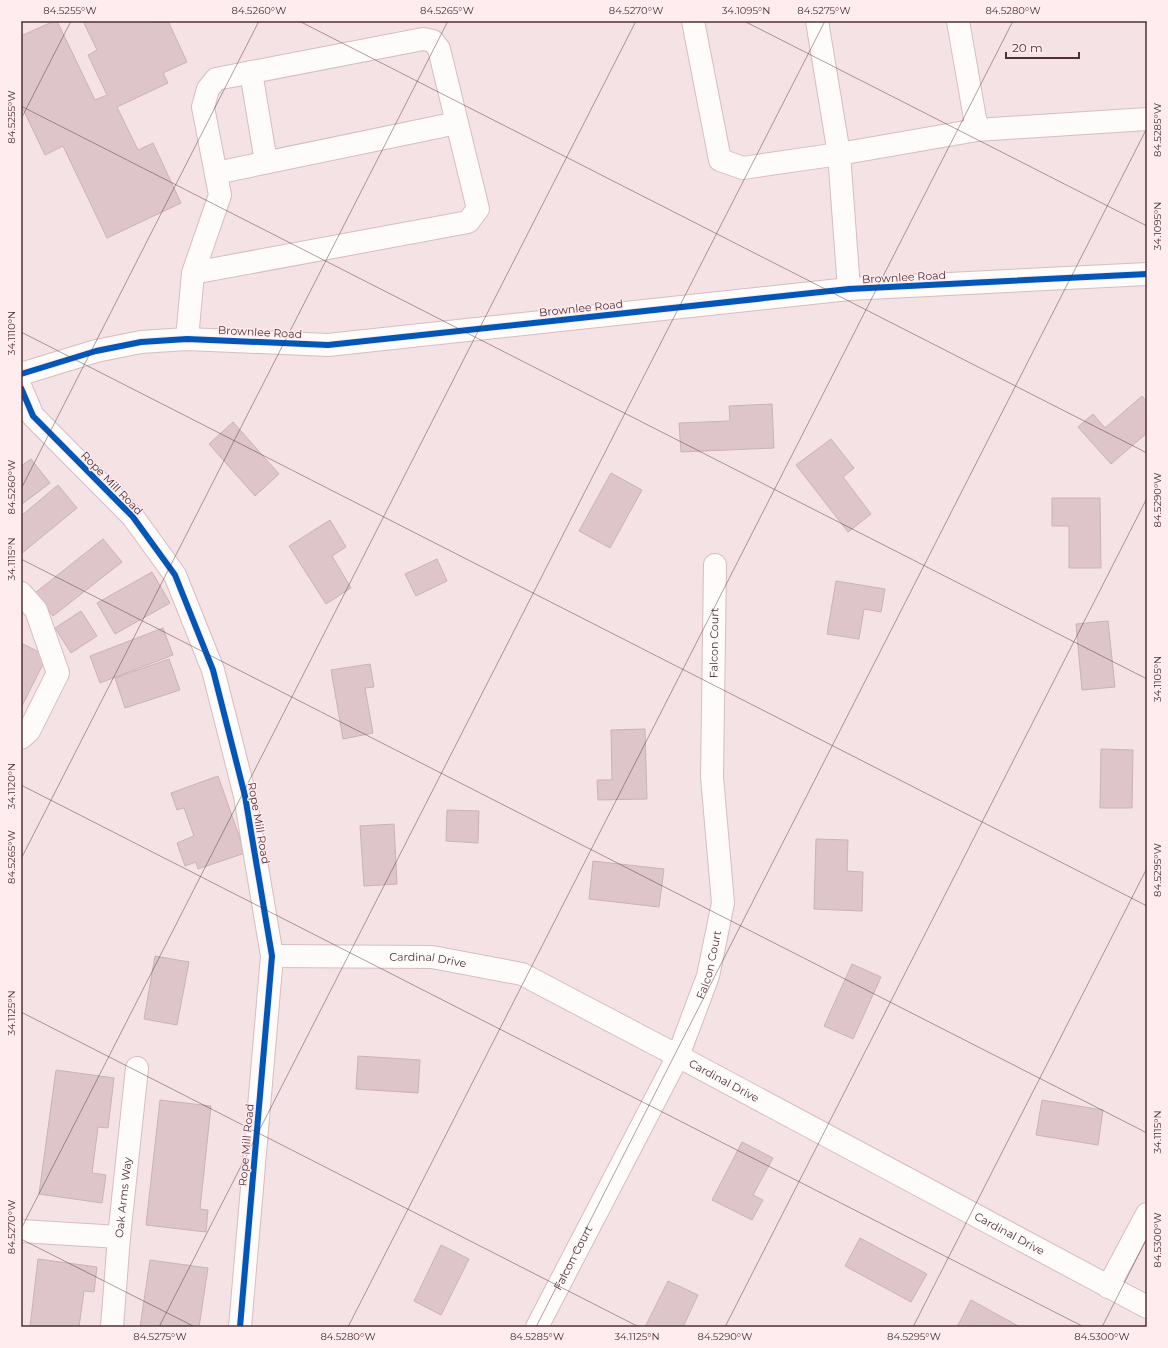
<svg xmlns="http://www.w3.org/2000/svg" width="1168" height="1348" font-family="Montserrat,sans-serif">
<style>
.building{fill:#ddc5ca;stroke:#cab2b6}
.lines{fill:none;stroke-linecap:round;stroke-linejoin:round}
.minor-casing{stroke:#d6bdc2;stroke-width:24}
.minor{stroke:#fefbfb;stroke-width:22}
.cycleway-casing{stroke:#feecef;stroke-width:8}
.cycleway{stroke:#0057b8;stroke-width:6}
.ticks{fill:none;stroke:#502f35;stroke-width:1;stroke-opacity:0.45}
.labels{text-anchor:middle;dominant-baseline:central;stroke-width:3;stroke-linejoin:round;paint-order:stroke}
.street-label{font-size:11px;fill:#502f35;stroke:#feecef}
.neatline{fill:none;stroke:#502f35;stroke-width:1.5}
.ticks-label{font-size:10px;text-anchor:middle;fill:#502f35}
</style>
<rect width="100%" height="100%" fill="#f5e2e5"/>
<g class="building">
<path d="M54,21h3l38,79 12,-5 -19,-40 9,-5 -14,-29h75v1l10,-1 19,41 -24,11 5,10 -51,24 21,43 15,-7 28,60 -74,35 -44,-92 -18,9 -24,-50v-69z"/>
<path d="M1142,396l5,6v31l-36,31 -33,-37 15,-13 12,14z"/>
<path d="M772,404l2,44 -93,4 -2,-29 51,-2 -1,-15z"/>
<path d="M233,422l46,52 -24,22 -46,-52z"/>
<path d="M831,439l23,29 -11,9 28,37 -23,18 -52,-67z"/>
<path d="M31,459l19,24 -29,22v-39z"/>
<path d="M611,473l31,17 -32,58 -31,-17z"/>
<path d="M58,485l19,23 -56,46v-38z"/>
<path d="M1052,498h48l1,70h-32v-42h-17z"/>
<path d="M330,520l16,27 -14,9 19,32 -25,16 -37,-58z"/>
<path d="M103,539l19,23 -69,54 -18,-23z"/>
<path d="M437,559l10,22 -31,15 -11,-22z"/>
<path d="M152,572l18,31 -55,31 -18,-31z"/>
<path d="M836,581l49,8 -4,23 -17,-3 -5,30 -32,-5z"/>
<path d="M81,611l16,25 -26,17 -16,-25z"/>
<path d="M1108,621l7,66 -33,3 -6,-66z"/>
<path d="M163,628l10,27 -73,28 -10,-27z"/>
<path d="M21,643l26,13 -25,50 -1,-1z"/>
<path d="M169,659l11,31 -55,18 -10,-30z"/>
<path d="M370,664l4,23 -9,1 8,45 -30,6 -12,-69z"/>
<path d="M645,729l2,70 -49,1 -1,-20h15l-1,-50z"/>
<path d="M1101,749l32,1 -1,58h-32z"/>
<path d="M218,776l27,77 -47,16 -2,-7 -11,4 -8,-23 17,-7 -10,-28 -7,2 -6,-17z"/>
<path d="M447,810l32,1 -1,32 -32,-2z"/>
<path d="M394,824l3,60 -33,2 -4,-60z"/>
<path d="M816,839l32,1 -1,31 16,1 -1,39 -48,-2z"/>
<path d="M593,861l71,8 -5,38 -70,-8z"/>
<path d="M155,956l34,6 -12,63 -33,-6z"/>
<path d="M852,964l29,13 -28,62 -29,-13z"/>
<path d="M358,1056l62,4 -2,33 -62,-4z"/>
<path d="M56,1070l58,8 -6,50 -10,-1 -6,46 14,2 -4,28 -63,-9z"/>
<path d="M160,1100l51,6 -11,103 8,1 -2,22 -60,-7z"/>
<path d="M1042,1100l61,10 -5,35 -62,-10z"/>
<path d="M742,1142l31,16 -20,37 10,5 -11,20 -40,-20z"/>
<path d="M860,1238l67,36 -16,28 -66,-36z"/>
<path d="M441,1245l28,14 -28,56 -27,-14z"/>
<path d="M38,1259l59,8 -3,25 -10,-1 -5,36h-49z"/>
<path d="M150,1260l58,8 -9,59h-59z"/>
<path d="M668,1281l30,14 -15,32h-38z"/>
<path d="M971,1300l49,27h-63z"/>
</g>
<g class="lines">
<defs>
<g id="minor">
<path d="M693,21l27,139 23,8 96,-14 138,-24 170,-11"/>
<path d="M817,21l22,133 10,135"/>
<path d="M958,21l19,109"/>
<path d="M251,72l15,90"/>
<path d="M216,173l241,-50"/>
<path d="M187,339l6,-66 27,-78 -17,-88 5,-18 8,-10 207,-40 10,2 6,8 39,160 -10,13 -275,51"/>
<path d="M21,374l75,-23 45,-9 46,-3 141,6 521,-56 298,-15"/>
<path d="M21,388l12,28 100,101 42,58 38,95 32,126 27,160 -32,371"/>
<path d="M21,593l15,17 22,63 -29,58 -8,7"/>
<path id="s1" d="M272,956l160,1 90,17 156,82 469,251"/>
<path d="M21,1231l98,6"/>
<path d="M1108,1287l39,-73"/>
<path id="s2" d="M112,1327l7,-90 18,-169"/>
<path id="s3" d="M537,1327l141,-271 30,-80 15,-73 -11,-126 3,-212"/>
</g>
</defs>
<use href="#minor" class="minor-casing"/>
<use href="#minor" class="minor"/>
<defs>
<g id="cycleway">
<path d="M21,374l75,-23 45,-9 46,-3 141,6 521,-56 298,-15"/>
<path d="M21,388l12,28 100,101 42,58 38,95 32,126 27,160 -32,371"/>
</g>
</defs>
<use href="#cycleway" class="cycleway-casing"/>
<use href="#cycleway" class="cycleway"/>
</g>
<path class="ticks" d="M299,21l848,432M744,21l403,205M21,106l1126,573M21,119l50,-98M21,332l1126,574M21,489l238,-468M21,559l1126,574M21,785l1063,542M21,859l427,-838M21,1012l618,315M21,1229l615,-1208M21,1239l174,88M159,1327l666,-1306M348,1327l665,-1306M536,1327l611,-1199M725,1327l422,-829M913,1327l234,-459M1102,1327l45,-89"/>
<g class="labels">
<g class="street-label">
<text transform="translate(904 277) rotate(-3)">Brownlee Road</text>
<text transform="translate(581 308) rotate(-6)">Brownlee Road</text>
<text transform="translate(260 332) rotate(3)">Brownlee Road</text>
<text transform="translate(112 483) rotate(46)">Rope Mill Road</text>
<text stroke="none"><textPath href="#s3" startOffset="726">Falcon Court</textPath></text>
<text transform="translate(259 823) rotate(80)">Rope Mill Road</text>
<text stroke="none"><textPath href="#s1" startOffset="156">Cardinal Drive</textPath></text>
<text stroke="none"><textPath href="#s3" startOffset="402">Falcon Court</textPath></text>
<text stroke="none"><textPath href="#s1" startOffset="480">Cardinal Drive</textPath></text>
<text transform="translate(246 1145) rotate(-85)">Rope Mill Road</text>
<text stroke="none"><textPath href="#s2" startOffset="130">Oak Arms Way</textPath></text>
<text stroke="none"><textPath href="#s1" startOffset="804">Cardinal Drive</textPath></text>
<text stroke="none"><textPath href="#s3" startOffset="78">Falcon Court</textPath></text>
</g>
</g>
<rect width="1168" height="1348" fill="none" stroke="#feecef" stroke-width="44"/>
<path d="M1006 52v6h73v-6" fill="none" stroke="#502f35" stroke-width="2"/>
<text x="1012" y="52" font-size="12" fill="#502f35" stroke="#feecef" stroke-width="3" paint-order="stroke">20 m</text>
<rect x="22" y="22" width="1124" height="1304" class="neatline"/>
<g class="ticks-label">
<text x="70" y="14">84.5255°W</text>
<text x="259" y="14">84.5260°W</text>
<text x="447" y="14">84.5265°W</text>
<text x="636" y="14">84.5270°W</text>
<text x="746" y="14">34.1095°N</text>
<text x="824" y="14">84.5275°W</text>
<text x="1013" y="14">84.5280°W</text>
<text transform="translate(11 117) rotate(-90)" y="4">84.5255°W</text>
<text transform="translate(1157 130) rotate(-90)" y="4">84.5285°W</text>
<text transform="translate(1157 226) rotate(-90)" y="4">34.1095°N</text>
<text transform="translate(11 333) rotate(-90)" y="4">34.1110°N</text>
<text transform="translate(11 487) rotate(-90)" y="4">84.5260°W</text>
<text transform="translate(1157 500) rotate(-90)" y="4">84.5290°W</text>
<text transform="translate(11 559) rotate(-90)" y="4">34.1115°N</text>
<text transform="translate(1157 679) rotate(-90)" y="4">34.1105°N</text>
<text transform="translate(11 786) rotate(-90)" y="4">34.1120°N</text>
<text transform="translate(11 857) rotate(-90)" y="4">84.5265°W</text>
<text transform="translate(1157 870) rotate(-90)" y="4">84.5295°W</text>
<text transform="translate(11 1013) rotate(-90)" y="4">34.1125°N</text>
<text transform="translate(1157 1132) rotate(-90)" y="4">34.1115°N</text>
<text transform="translate(11 1227) rotate(-90)" y="4">84.5270°W</text>
<text transform="translate(1157 1240) rotate(-90)" y="4">84.5300°W</text>
<text x="160" y="1340">84.5275°W</text>
<text x="348" y="1340">84.5280°W</text>
<text x="537" y="1340">84.5285°W</text>
<text x="637" y="1340">34.1125°N</text>
<text x="725" y="1340">84.5290°W</text>
<text x="914" y="1340">84.5295°W</text>
<text x="1102" y="1340">84.5300°W</text>
</g>
</svg>
